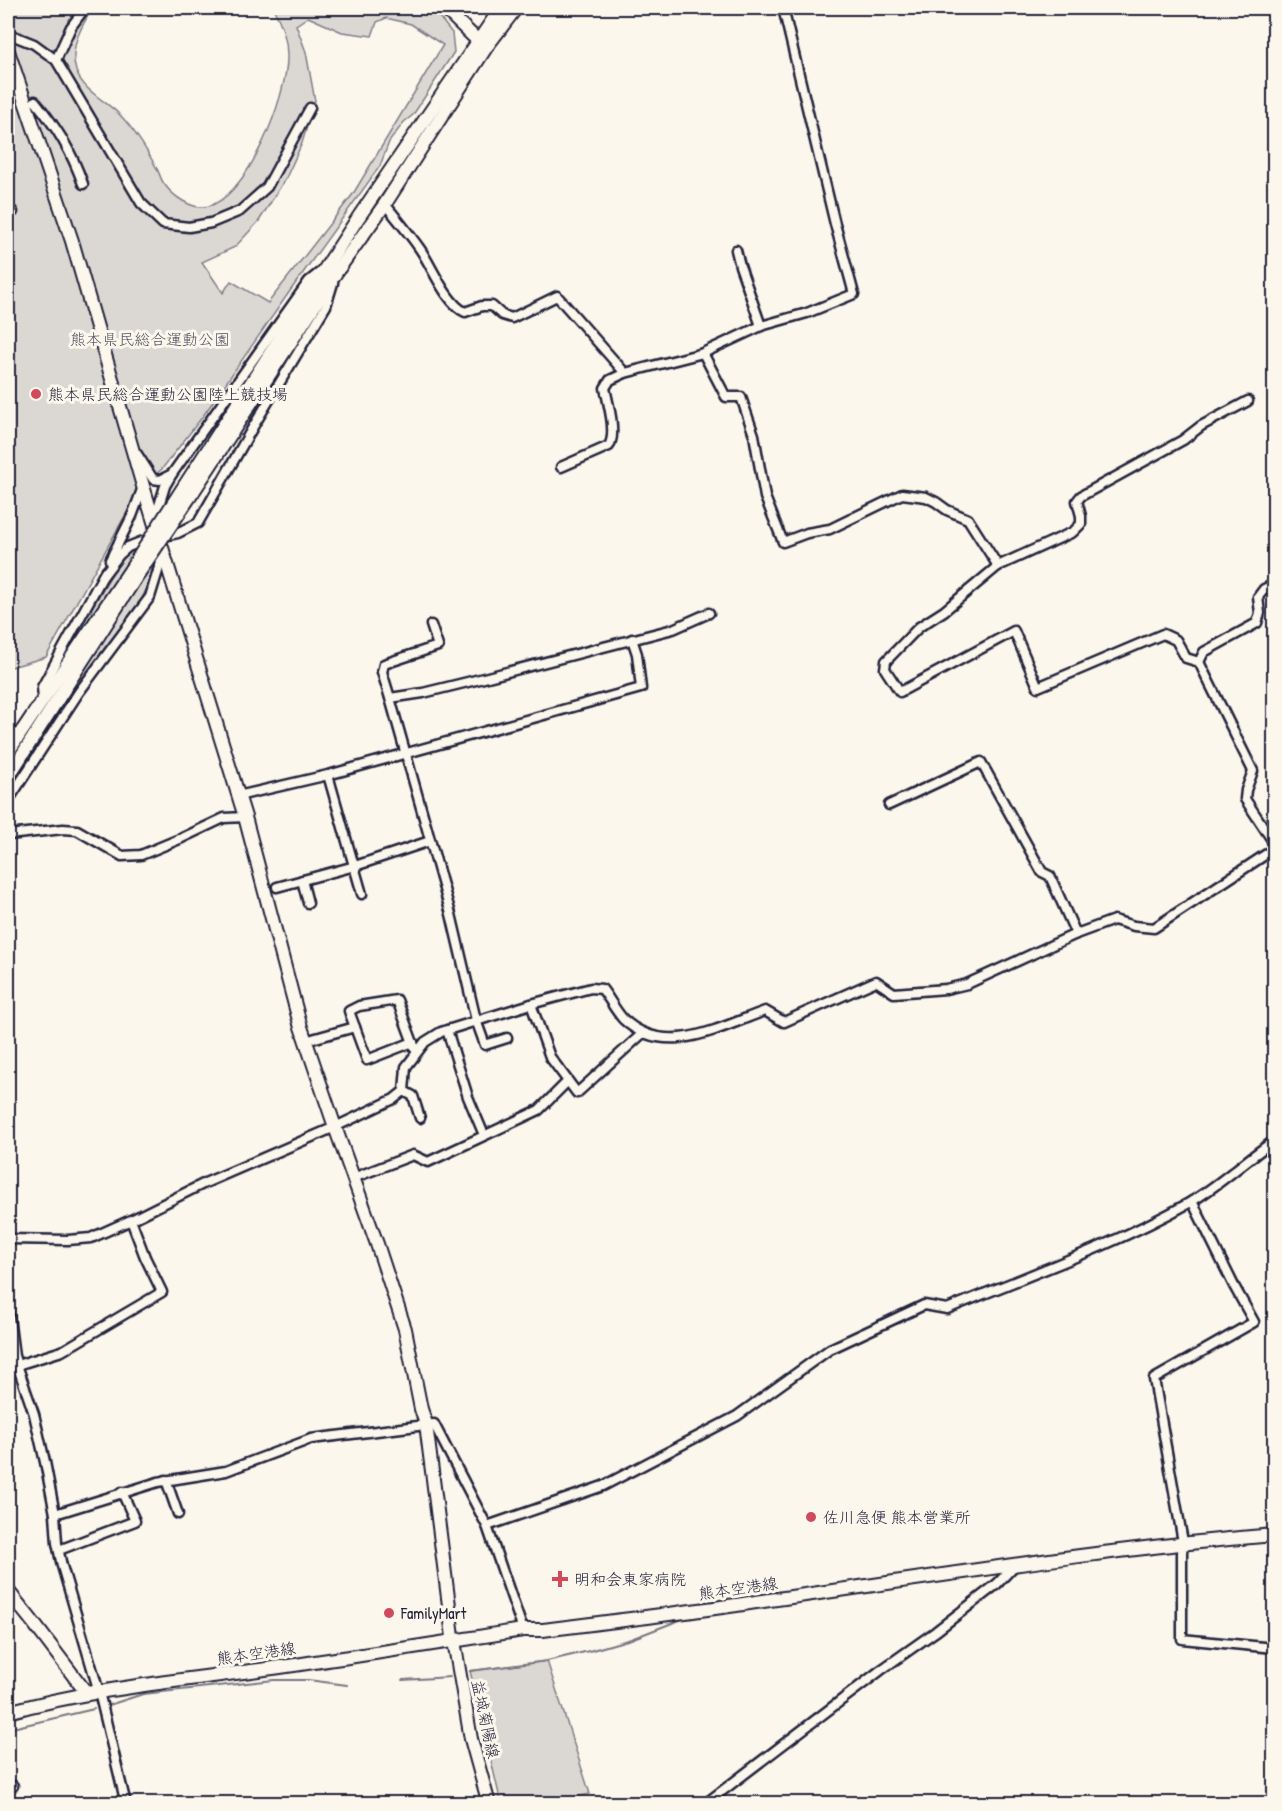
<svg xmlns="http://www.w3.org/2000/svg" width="1282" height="1811" font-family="'Patrick Hand','Klee One',sans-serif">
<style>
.green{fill:#dbd8d3;stroke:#7e7d87;stroke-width:1.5;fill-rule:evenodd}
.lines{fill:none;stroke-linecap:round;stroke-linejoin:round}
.stream{stroke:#787681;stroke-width:2}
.street-casing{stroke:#22223b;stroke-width:13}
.secondary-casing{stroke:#22223b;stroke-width:16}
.street{stroke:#fbf7ec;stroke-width:8}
.secondary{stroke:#fbf7ec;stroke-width:12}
.secondary-bridge-casing{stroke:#22223b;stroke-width:16;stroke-linecap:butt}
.secondary-bridge{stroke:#fbf7ec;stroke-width:12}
.poi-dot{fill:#d1495b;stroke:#fbf7ec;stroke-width:2}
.labels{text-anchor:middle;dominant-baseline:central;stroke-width:6;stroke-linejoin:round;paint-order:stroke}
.park-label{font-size:16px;fill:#505061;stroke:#fbf7ec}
.poi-label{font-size:16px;fill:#22223b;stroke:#fbf7ec;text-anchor:start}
.street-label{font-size:16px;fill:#22223b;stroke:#fbf7ec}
</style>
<rect width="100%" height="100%" fill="#fbf7ec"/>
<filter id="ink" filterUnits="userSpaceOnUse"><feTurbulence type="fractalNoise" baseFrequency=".0167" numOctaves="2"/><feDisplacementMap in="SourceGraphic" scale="12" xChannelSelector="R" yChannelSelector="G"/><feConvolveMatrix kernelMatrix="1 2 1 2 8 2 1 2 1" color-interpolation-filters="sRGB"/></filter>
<g filter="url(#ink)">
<g class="green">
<path d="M8,8h85c-12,18 -24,40 -17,63 7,19 28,29 42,42 15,15 29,37 39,56 3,5 4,12 8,16 8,11 25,23 38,22 43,-2 86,-115 84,-152 0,-16 -6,-33 -14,-47h159l20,25 2,19 -41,63 -9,7 -15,20 -9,24 -90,125 -87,125 -41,53 -21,18 -95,170 -38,11zM308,17l34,15 30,4 5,-14 9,-4 25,6 32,21 -90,149 -85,109 -37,-22 -8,12 -21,-31 33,-15 24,-26 27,-43 16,-35 13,-42 -9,-49 -10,-27z"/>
<path d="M140,545l-91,137 72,-124 6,-7z"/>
<path d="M153,562l-4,22 -8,16 -82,113 -51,75v-3l18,-29z"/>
<path d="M547,1661l43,133 -43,9h-46l-31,-132z"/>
</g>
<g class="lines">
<g class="stream">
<path d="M470,1671l77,-10 42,-10 42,-12 49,-19 28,-5"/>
<path d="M403,1680l47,-3"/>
<path d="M109,1705l34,-11 131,-14h34l39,5"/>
<path d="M8,1729l86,-20"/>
</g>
<defs>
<g id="street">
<path d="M14,36l20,8 22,16 85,143 22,21 26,3 22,-4 29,-12 27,-24 43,-79"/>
<path d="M56,60l15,-33 14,-19"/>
<path d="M35,101c22,27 36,49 48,83"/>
<path d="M385,204c12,15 24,29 35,45 12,17 26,54 45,63l17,-6h10l10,9 10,3 45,-22 68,77 78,-20 58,-27 46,-13 47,-19 -19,-70 -52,-216"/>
<path d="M8,213l5,-1"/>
<path d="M736,250l4,16 21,60"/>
<path d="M703,353l23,44h15l13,38 11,62 18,45 24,-9 23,-4 72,-35 24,3 10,5 11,8 21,9 30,47"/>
<path d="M1248,401l-47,25 -18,14 -102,56 -4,5 4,15v8l-8,8 -75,34 -54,45 -25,16 -33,34 -1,8 15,23 114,-61 24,56 125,-53 13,6 10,18 13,4 54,109 -7,19 -1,9 29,44"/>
<path d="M137,454l16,25 7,1 12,-6 137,-193 10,-8"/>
<path d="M561,467l48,-21c8,-13 -1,-43 -4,-58l5,-8 15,-7"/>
<path d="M154,522l11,-36 7,-12"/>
<path d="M110,560l22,-44 11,-29"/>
<path d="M103,576l16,-21 9,-8 15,-6 35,-8 20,-10 55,-96 73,-121 7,-23"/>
<path d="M431,625l7,21 -54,18 -2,8 8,26 61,216 25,106 9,25 22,-7"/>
<path d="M1199,662l5,-10 53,-29 3,-10 -2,-16 6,-8 10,-5"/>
<path d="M390,698l33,-5 57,-14 193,-50 36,-16"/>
<path d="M43,699l-1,-12 63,-115"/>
<path d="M328,775l34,119"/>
<path d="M238,796l90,-21 313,-87 -4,-34 -5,-15"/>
<path d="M8,801l71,-109 71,-95 8,-26 5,-20"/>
<path d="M889,805l92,-43 61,110 8,4 26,58"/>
<path d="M8,835l55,-6 14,1 45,26 19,-1 41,-17 42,-20 21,-1"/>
<path d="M302,880l6,23"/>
<path d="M277,887l78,-21 75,-25"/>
<path d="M531,1004l19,53 27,36 66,-60"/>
<path d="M447,1030l21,67 16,38"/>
<path d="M305,1041l50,-14"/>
<path d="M413,1042l-46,18 -18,-49 10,-5 38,-6 19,51"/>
<path d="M404,1091l9,5 7,22"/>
<path d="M353,1178l60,-23 15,7 111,-52 29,-29"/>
<path d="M1192,1201l42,85 20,36 -100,57 29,163 -1,11v86l92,9"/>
<path d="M8,1239l60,1 23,-2 40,-18 74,-37 130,-56 59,-28 10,-8 2,-24 19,-25 16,-10 90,-28 60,-16 11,1c7,9 13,21 21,30 42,40 97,8 142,-8l19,11 92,-41 18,12 52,-4 21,-5 109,-50 38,-14 20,6 20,2 120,-79"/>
<path d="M8,1309l6,47 20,58 11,48 10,52 2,29 5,23 37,126 27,112"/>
<path d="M17,1365l45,-14 100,-59 -17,-35 -14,-37"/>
<path d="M166,1480l12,34"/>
<path d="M55,1514l103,-32 68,-11 85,-32 123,-15 53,102 36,104"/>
<path d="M487,1526l116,-40 134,-70 93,-67 94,-44 23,4c81,-34 166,-63 242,-106 31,-18 56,-43 85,-62"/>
<path d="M59,1550l76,-29 -13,-29"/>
<path d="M8,1787l5,-1"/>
<path d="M705,1804l176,-134 54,-38 62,-48 19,-20"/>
</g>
<g id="secondary">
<path d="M444,8l33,32 7,4"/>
<path d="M8,51l64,190 71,245 102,331 55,207 35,103 42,117 28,85 16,80 5,15 27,213"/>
<path d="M183,488l175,-270 143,-210"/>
<path d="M193,492l144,-221 48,-67 102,-158 29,-38"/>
<path d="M8,752l123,-183"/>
<path d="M8,777l130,-203"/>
<path d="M8,1591l24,30 53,70 11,1"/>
<path d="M454,1641l17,98 18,65"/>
<path d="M8,1712c79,-22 161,-30 243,-41 91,-12 181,-27 272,-41h20c73,-9 147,-18 220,-29 170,-24 340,-52 511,-66"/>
</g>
</defs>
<use href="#street" class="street-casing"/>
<use href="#secondary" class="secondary-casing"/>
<use href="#street" class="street"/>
<use href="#secondary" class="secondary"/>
<defs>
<g id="secondary-bridge">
<path d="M131,569l52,-81"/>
<path d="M138,574l55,-82"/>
</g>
</defs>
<use href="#secondary-bridge" class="secondary-bridge-casing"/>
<use href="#secondary-bridge" class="secondary-bridge"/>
</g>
</g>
<g class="poi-dot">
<circle cx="36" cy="394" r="6"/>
<circle cx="811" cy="1517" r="6"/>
<path d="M557 1570h6v6h6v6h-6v6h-6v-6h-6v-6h6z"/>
<circle cx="389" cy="1613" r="6"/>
</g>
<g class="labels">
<g class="park-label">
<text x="150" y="339">熊本県民総合運動公園</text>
</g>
<g class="poi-label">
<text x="48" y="394">熊本県民総合運動公園陸上競技場</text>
<text x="823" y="1517">佐川急便 熊本営業所</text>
<text x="574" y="1579">明和会東家病院</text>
<text x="401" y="1613">FamilyMart</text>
</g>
<g class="street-label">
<text transform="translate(738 1588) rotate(-8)">熊本空港線</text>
<text transform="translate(256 1653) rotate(-8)">熊本空港線</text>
<text transform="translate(486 1719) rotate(78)">益城菊陽線</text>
</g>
</g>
<rect width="1282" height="1811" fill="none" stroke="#fbf7ec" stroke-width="30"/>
<rect x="15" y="15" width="1252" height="1781" fill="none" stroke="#22223b" stroke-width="2" filter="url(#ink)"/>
</svg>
